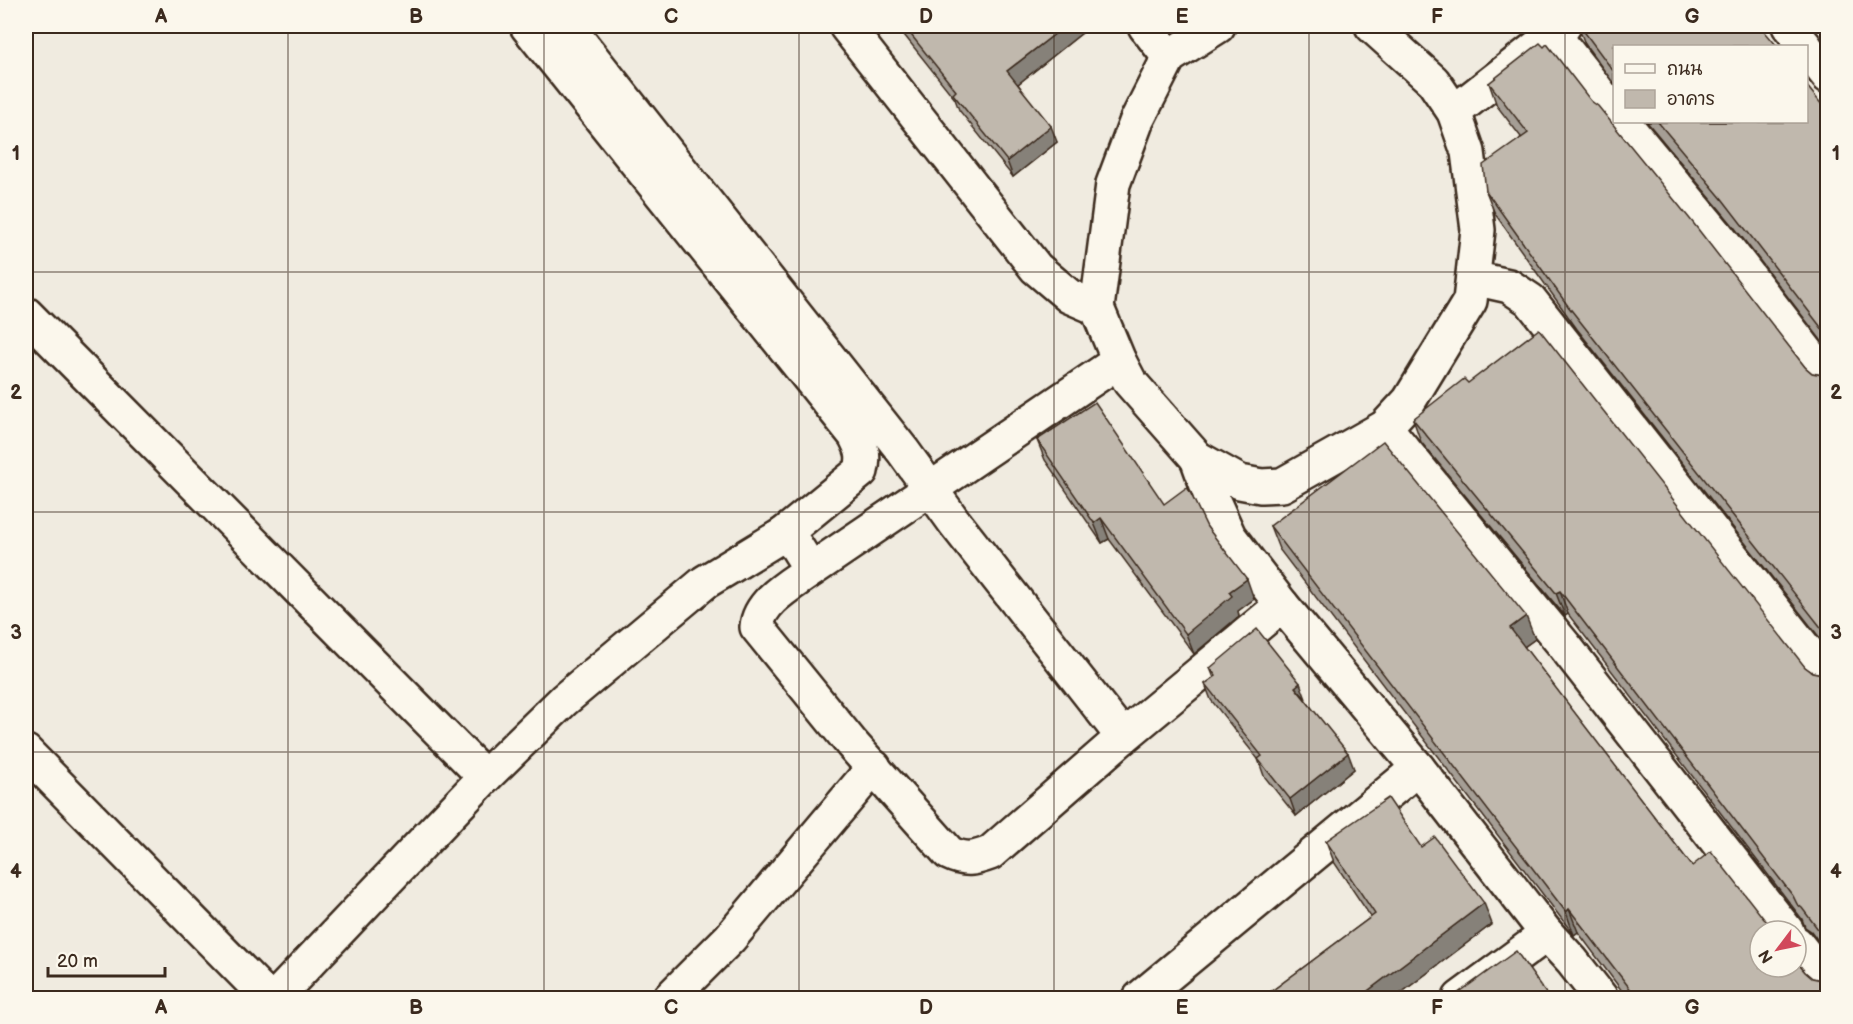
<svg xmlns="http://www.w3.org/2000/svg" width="1853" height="1024" font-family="'Balsamiq Sans','Playpen Sans Thai',sans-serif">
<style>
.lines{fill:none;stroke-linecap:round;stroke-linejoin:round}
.minor-casing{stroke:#3b2a1e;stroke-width:38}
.minor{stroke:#fbf7ec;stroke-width:33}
.wall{fill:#a59e95;stroke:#3b2a1e;stroke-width:1.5}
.shaded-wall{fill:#868179;stroke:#3b2a1e;stroke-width:1.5}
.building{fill:#c0b8ad;stroke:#3b2a1e;stroke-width:1.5}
.grid{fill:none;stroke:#3b2a1e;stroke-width:1.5;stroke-opacity:0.55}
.neatline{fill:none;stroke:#3b2a1e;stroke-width:2}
.grid-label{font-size:20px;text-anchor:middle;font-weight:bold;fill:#3b2a1e}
</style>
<rect width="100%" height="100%" fill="#f0ebe0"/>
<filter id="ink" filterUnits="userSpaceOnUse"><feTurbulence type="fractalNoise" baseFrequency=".0167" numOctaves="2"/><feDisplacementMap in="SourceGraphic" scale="12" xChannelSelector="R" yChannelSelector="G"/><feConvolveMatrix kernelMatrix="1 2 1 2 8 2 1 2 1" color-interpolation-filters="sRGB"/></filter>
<g filter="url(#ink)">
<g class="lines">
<defs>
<g id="minor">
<path d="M527,26l328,409c7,14 10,20 6,36l-77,63"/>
<path d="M567,26l336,425 52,72 168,214"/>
<path d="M846,26l190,242 33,28 28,12"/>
<path d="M1145,26l24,31"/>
<path d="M1218,26l-49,31 -32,63 -24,64 -16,124 22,53 11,21 67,76 43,24 21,4 21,-1 103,-58 24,-26 61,-100 8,-71 -10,-78 -14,-40 -21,-31 -61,-55"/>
<path d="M1789,26l16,20"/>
<path d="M1553,34l61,78"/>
<path d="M1806,48l22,28"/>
<path d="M1454,112l110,-86"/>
<path d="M1623,122l94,113 111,144"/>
<path d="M1473,278l36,8 21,14 298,378"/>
<path d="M26,314l459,463"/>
<path d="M1385,427l179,218 223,286"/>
<path d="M1197,458l13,36 19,42 53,69 136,163 129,166 25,27 29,37"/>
<path d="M811,570c-19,14 -52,31 -54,57l95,117 97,109c16,8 25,6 41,0l133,-116 159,-132"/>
<path d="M26,752l242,246"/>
<path d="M1796,943l32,41"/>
<path d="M275,998l210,-221 79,-77 141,-118 79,-48 12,12 15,24 308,-209"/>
<path d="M670,998l60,-60 144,-171"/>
<path d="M1140,998l278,-230"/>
<path d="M1460,998l87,-64"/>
</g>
</defs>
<use href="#minor" class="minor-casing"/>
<use href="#minor" class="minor"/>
</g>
<g class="wall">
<path d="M897,26h189l1,3 -69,55 39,58 -44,35 -54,-67 -4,-11z"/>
<path d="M1578,26h182l-146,20v38l-29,-40z"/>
<path d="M1489,83l102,18 214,266 7,6 10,2 5,-3v275l-250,-318 -82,-115 -9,-23 35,-54 -24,-31z"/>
<path d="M1827,111v237l-96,-125 -84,-101h159z"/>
<path d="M1468,383l337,284 7,5 10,2 5,-3v282l-16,-22 -6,-4 -3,-8 -234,-305 -3,2 -144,-174 -8,-23z"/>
<path d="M1037,440l170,87 47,72 -16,12 1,5 -45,38 -85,-115 -7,4 -57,-83z"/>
<path d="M1270,526l265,113 -11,8 168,219 81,65 32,41 7,6 10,2 5,19h-199l-50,-67 -4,3 -295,-386z"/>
<path d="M1210,668l95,31 49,70 -58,47 -32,-40 -6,-17 -47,-59 -6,-16 9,-6z"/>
<path d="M1326,841l95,6 71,77 -99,75h-122l-2,-6 102,-76 -37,-55z"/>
</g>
<g class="shaded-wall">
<path d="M1065,26h21l1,3 -74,59 -6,-17z"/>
<path d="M1051,126l6,16 -44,35 -6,-16z"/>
<path d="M1101,518l8,21 -7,4 -8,-20z"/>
<path d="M1247,579l7,20 -16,12 1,5 -45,38 -8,-20 43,-42z"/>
<path d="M1560,591l8,23 -3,2 -9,-23z"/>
<path d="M1526,616l9,23 -17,12 -8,-23z"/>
<path d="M1300,683l6,16 -11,-12z"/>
<path d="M1348,753l6,16 -58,47 -6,-17z"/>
<path d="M1484,903l8,21 -99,75h-36z"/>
<path d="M1569,909l9,23 -4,3 -8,-23z"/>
</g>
<g class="building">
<path d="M904,26h161l-58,45 44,55 -44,35 -54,-67 3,-3z"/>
<path d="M1580,26h180l17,20h-163v26z"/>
<path d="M1540,43l4,4 3,-3 44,57 7,5 96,118 111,143 7,6 10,2 5,-3v263l-259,-329 -82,-115 -3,-26 45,-32 -39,-50z"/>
<path d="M1806,85l21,26v224l-104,-135 -65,-78h148z"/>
<path d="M1539,329l266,338 7,5 10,2 5,-3v270l-25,-33 -5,-4 -4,-8 -233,-305 -4,2 -143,-174 51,-40 4,4z"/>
<path d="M1095,402l69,102 23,-17 3,5 17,35 40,52 -18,13 3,4 -46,38 -85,-116 -7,5 -57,-83z"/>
<path d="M1383,441l143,175 -16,12 182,238 19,-15 53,68 6,5 3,7h-13v36h36v-6l9,11 7,6 10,2 5,-3v22h-189l-69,-90 -3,3 -296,-386z"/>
<path d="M1257,629l43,54 -5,4 53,66 -58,46 -32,-40 4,-3 -57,-72 11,-8 -6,-8z"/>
<path d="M1388,798l33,49 14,-10 49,66 -127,96h-84l-4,-6 106,-79 -49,-73z"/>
<path d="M1516,951l34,48h-100z"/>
</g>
</g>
<path class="grid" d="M288,26v972M544,26v972M799,26v972M1054,26v972M1309,26v972M1565,26v972M26,272h1802M26,512h1802M26,752h1802"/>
<rect width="1853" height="1024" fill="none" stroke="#fbf7ec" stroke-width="66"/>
<rect x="1613" y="45" width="195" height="78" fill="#fbf7ec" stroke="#aea59a" stroke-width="1.5"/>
<rect x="1625" y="64" width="30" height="9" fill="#fbf7ec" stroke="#aea59a" stroke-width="1.5"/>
<text x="1667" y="75" font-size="18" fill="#3b2a1e">ถนน</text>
<rect x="1625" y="90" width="30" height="18" fill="#c0b8ad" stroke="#aea59a" stroke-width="1.5"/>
<text x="1667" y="105" font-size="18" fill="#3b2a1e">อาคาร</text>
<g transform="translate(1778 949) rotate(238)"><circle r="28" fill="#fbf7ec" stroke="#aea59a" stroke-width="1.5"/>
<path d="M0-4.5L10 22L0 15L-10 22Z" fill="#d1495b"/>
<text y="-9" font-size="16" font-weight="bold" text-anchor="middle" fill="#3b2a1e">N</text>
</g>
<path d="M48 967v9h117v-9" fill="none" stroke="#3b2a1e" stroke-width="3"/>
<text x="57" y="967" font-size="18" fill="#3b2a1e" stroke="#fbf7ec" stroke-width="4.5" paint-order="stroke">20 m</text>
<rect x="33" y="33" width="1787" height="958" class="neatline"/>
<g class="grid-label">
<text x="161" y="23">A</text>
<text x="416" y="23">B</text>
<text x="671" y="23">C</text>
<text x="926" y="23">D</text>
<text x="1182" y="23">E</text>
<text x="1437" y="23">F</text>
<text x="1692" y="23">G</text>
<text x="16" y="160">1</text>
<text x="1836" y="160">1</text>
<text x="16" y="399">2</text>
<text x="1836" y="399">2</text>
<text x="16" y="639">3</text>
<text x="1836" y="639">3</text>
<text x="16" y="878">4</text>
<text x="1836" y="878">4</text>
<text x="161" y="1014">A</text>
<text x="416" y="1014">B</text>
<text x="671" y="1014">C</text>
<text x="926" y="1014">D</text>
<text x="1182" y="1014">E</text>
<text x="1437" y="1014">F</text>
<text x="1692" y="1014">G</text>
</g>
</svg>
